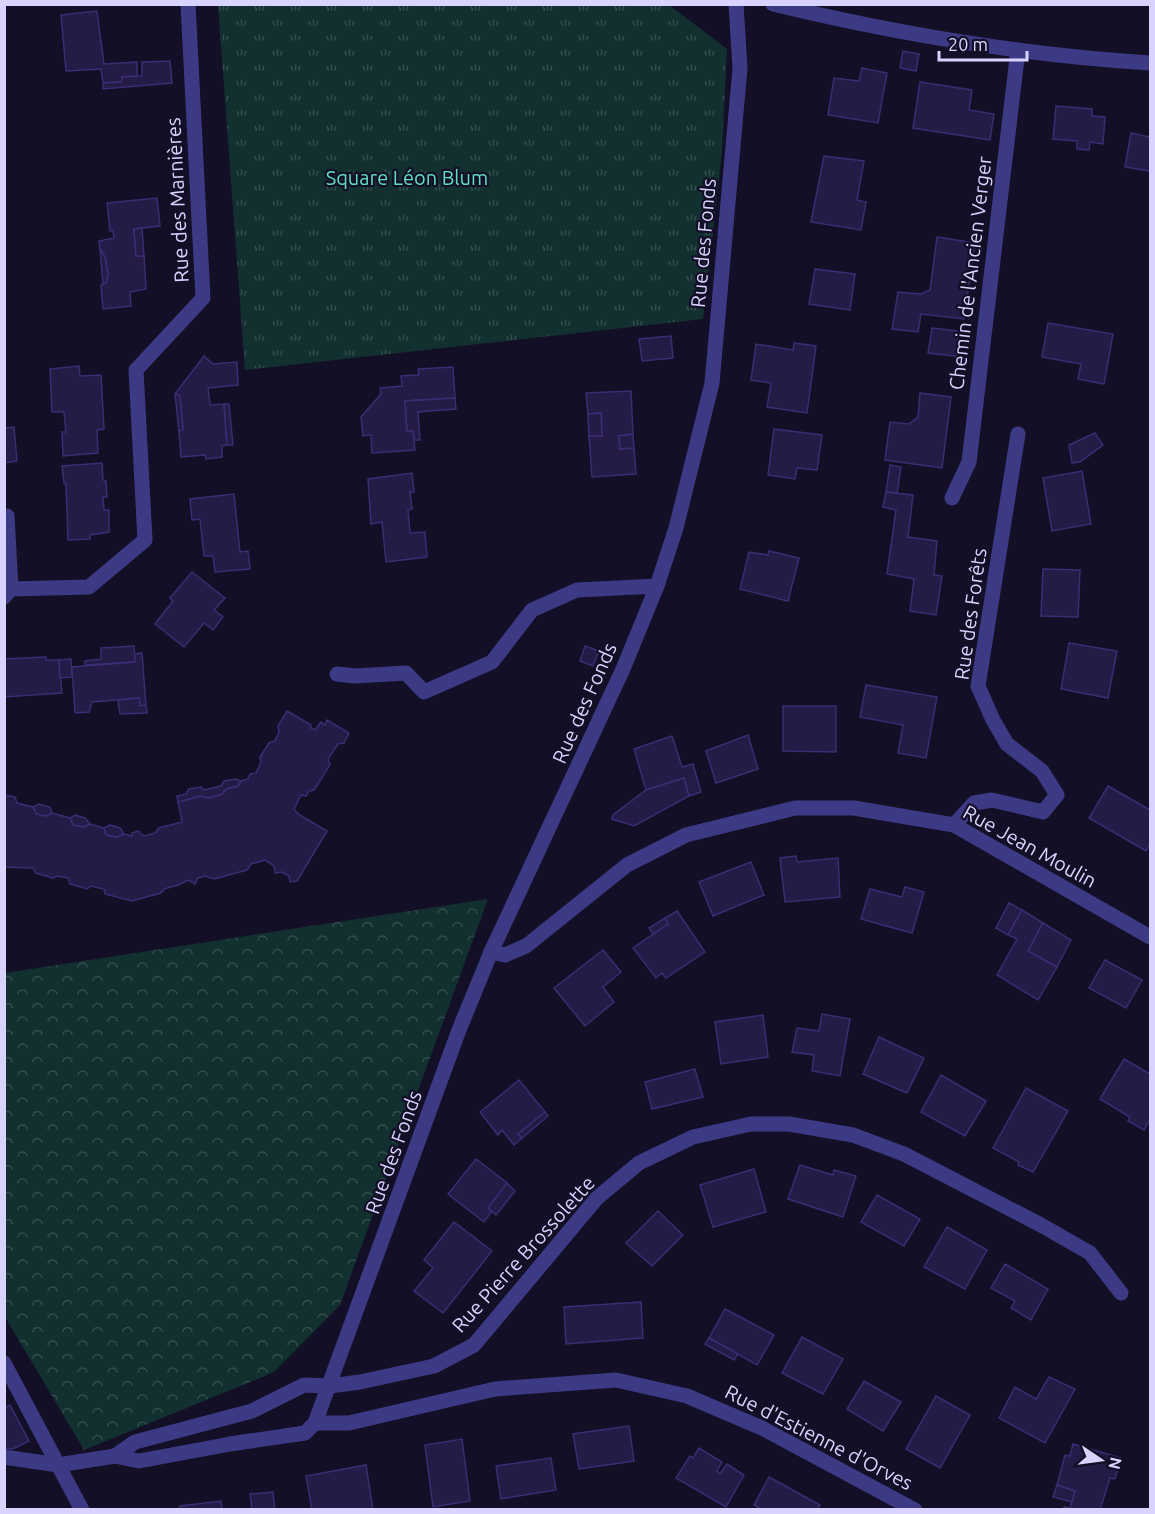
<svg xmlns="http://www.w3.org/2000/svg" width="1155" height="1514" font-family="Ubuntu,sans-serif">
<style>
.grass{fill:url(#grass-tufts)}
.forest{fill:url(#forest-crowns)}
.building{fill:#241b47;stroke:#3b2d73;stroke-width:1.5}
.lines{fill:none;stroke-linecap:round;stroke-linejoin:round}
.lane{stroke:#3d3a85;stroke-width:15}
.street{stroke:#3d3a85;stroke-width:15}
.labels{text-anchor:middle;dominant-baseline:central;stroke-width:4.5;stroke-linejoin:round;paint-order:stroke}
.park-label{font-size:20px;fill:#5fe0c0;stroke:#130f26}
.street-label{font-size:20px;fill:#d9d4ff;stroke:#130f26}
</style>
<defs>
<pattern id="grass-tufts" width="24" height="20" patternUnits="userSpaceOnUse" patternTransform="scale(1.5)"><rect width="24" height="20" fill="#12302f"/><path d="M3 7l-1-3M5 7V3M7 7l1-3M15 17l-1-3M17 17v-4M19 17l1-3" fill="none" stroke="#344d4e"/></pattern>
<pattern id="forest-crowns" width="20" height="18" patternUnits="userSpaceOnUse" patternTransform="scale(1.5)"><rect width="20" height="18" fill="#12302f"/><path d="M2 6a3 3 0 1 1 6 0M12 15a3 3 0 1 1 6 0" fill="none" stroke="#344d4e"/></pattern>
</defs>
<rect width="100%" height="100%" fill="#130f26"/>
<path class="grass" d="M218,5h451l58,44 -5,103 -19,167 -458,51z"/>
<path class="forest" d="M488,899l-148,406 -66,67 -190,78 -79,-133v-344z"/>
<g class="building">
<path d="M97,11l7,53 33,-2v14l-15,1v5l-19,1 -2,-14 -35,2 -5,-56z"/>
<path d="M903,51l16,3 -3,17 -16,-3z"/>
<path d="M170,61l2,22 -69,6v-6l19,-1v-5l20,-1v-14z"/>
<path d="M862,68l25,5 -9,50 -50,-8 6,-37 25,3z"/>
<path d="M920,82l52,8 -3,20 25,4 -4,26 -77,-12z"/>
<path d="M1056,106l36,3v7l13,1 -2,27 -13,-2 -1,8 -12,-1v-8l-24,-2z"/>
<path d="M1131,133l19,4v34l-25,-4z"/>
<path d="M824,156l40,5 -7,39 9,2 -5,28 -50,-8z"/>
<path d="M157,198l3,28 -26,3 2,27h8l2,33 -16,3 1,14 -28,3 -2,-24 5,-2 2,-8 -3,-18 -5,-8 -1,-8 15,-3 -1,-8 -3,1 -3,-28z"/>
<path d="M142,228l2,28h-8l-2,-27z"/>
<path d="M937,237l38,6 -11,76 -43,-5 -3,18 -26,-3 6,-37 23,2 9,-4z"/>
<path d="M100,249l5,8 3,18 -2,8 -3,1z"/>
<path d="M815,269l40,5 -5,36 -41,-6z"/>
<path d="M1048,323l65,11 -9,50 -26,-5 3,-15 -39,-7z"/>
<path d="M932,328l34,4 -3,25 -35,-4z"/>
<path d="M671,336l2,22 -31,3 -3,-22z"/>
<path d="M794,343l22,3 -9,67 -40,-6 4,-24 -20,-3 5,-36 37,6z"/>
<path d="M204,356l9,8 24,-2 1,23 -30,3 2,17 14,-1 3,41 -5,1v11l-16,2 -1,-4 -24,2 -2,-26 4,-1 -3,-34 -5,-2z"/>
<path d="M79,366l1,10 21,-1 3,54 -7,1 1,23 -35,3 -1,-24h4l-2,-20h-12l-2,-43z"/>
<path d="M453,367l2,31 -50,3 2,30h6l2,19 -43,3 -1,-18 -8,1 -2,-19 20,-23 -1,-6 22,-2 -1,-10 18,-1 -1,-6z"/>
<path d="M631,391l2,43 -14,2 1,13 14,-1 2,26 -44,3 -3,-41h13l-1,-23 -13,1 -2,-21z"/>
<path d="M920,393l31,4 -9,71 -57,-8 5,-38 19,2 9,-7z"/>
<path d="M175,394l5,2 3,34 -4,1z"/>
<path d="M455,398l1,11 -38,3 2,28h-6l-1,-9h-6l-2,-30z"/>
<path d="M224,404h5l4,41h-6z"/>
<path d="M601,413l1,23h-13l-1,-22z"/>
<path d="M14,427l3,34 -13,2v-35z"/>
<path d="M774,429l48,6 -5,35 -20,-2 -2,11 -27,-4z"/>
<path d="M1095,433l8,12 -23,17 -8,1 -3,-18z"/>
<path d="M633,434l1,14 -14,1 -1,-13z"/>
<path d="M102,463l1,17 3,1 1,16h-4l1,13h5v22l-19,3v4l-22,1 -2,-56 -2,-1 -2,-17z"/>
<path d="M890,465l11,2 -4,26 -11,-1z"/>
<path d="M1082,471l9,53 -39,7 -9,-53z"/>
<path d="M412,473l2,19h-4l2,17 -4,1 2,23 15,-1 2,25 -41,5 -4,-40 -11,2 -3,-45z"/>
<path d="M886,492l27,3 -5,42 29,4 -3,34 8,1 -6,39 -26,-4 4,-32 -27,-5 9,-64 -13,-3z"/>
<path d="M234,494l6,58 8,-1 2,18 -35,3 -2,-16h-9l-4,-37 -8,1 -2,-21z"/>
<path d="M769,551l30,7 -11,43 -48,-12 9,-37 19,3z"/>
<path d="M1043,569l37,1 -2,47 -37,-1z"/>
<path d="M192,572l33,26 -11,12 9,7 -10,13 -9,-7 -20,24 -29,-23 18,-23 -3,-3z"/>
<path d="M1069,643l48,8 -9,47 -47,-9z"/>
<path d="M134,646l1,16 -50,3v-4l16,-2v-11z"/>
<path d="M585,646l14,5 -6,15 -13,-5z"/>
<path d="M142,653l4,52 -6,1 -1,-8 -47,4 -3,10 -14,1 -3,-46 63,-5v-8z"/>
<path d="M46,657v3h13l3,33 -58,4v-38z"/>
<path d="M71,659l1,18 -12,1 -1,-18z"/>
<path d="M866,685l71,12 -11,61 -28,-5 5,-28 -43,-8z"/>
<path d="M139,698l1,8 6,-1 1,8 -27,1 -2,-14z"/>
<path d="M783,706h53v46l-53,-1z"/>
<path d="M287,711l24,14v3l4,2 6,-8 4,3 2,-5 22,13 -5,10 -6,1 -10,15 2,6 -16,25 -5,1 -3,5 -5,-1 -7,14 4,5 29,17 -30,50 -7,1 -1,-6 -7,-4 -7,1 -1,-7 -9,-6 -14,4 -4,6 -33,9 -9,-3 -7,2 -3,6 -7,-4 -10,5 -14,4 -3,4 -29,8 -27,-7 -1,-5 -13,-3 -4,3 -17,-5 -2,-6 -10,-2 -5,2 -17,-5 -3,-5 -29,-1v-72l11,2 2,6 16,4 4,7 9,2 6,-3 18,5 3,7 11,2 6,-3 14,4 2,7 11,2 7,-3 8,2v-3l6,-2 6,5 11,-3 4,-5 23,-6 -4,-20 22,-6 9,2 13,-4 4,-5 12,-3 3,-5 7,-2 2,-5 6,-1 5,-11 -1,-5 9,-14 6,-2 4,-9 -1,-6z"/>
<path d="M748,735l10,34 -42,14 -10,-32z"/>
<path d="M672,736l10,31 11,-3 8,28 -12,4 -5,-18 -38,12 -12,-41z"/>
<path d="M684,778l5,18 -55,30 -22,-7 1,-4 33,-25z"/>
<path d="M236,779l5,2 -3,5 -12,3 -4,5 -13,4 -9,-2 -22,6 -1,-6 9,-2 3,-5 12,-2 3,3 17,-4 3,-5z"/>
<path d="M1108,786l42,24v34l-4,7 -57,-33z"/>
<path d="M39,804l11,3 2,6 -6,3 -9,-2 -4,-7z"/>
<path d="M75,815l10,3 5,6 -6,3 -11,-2 -3,-7z"/>
<path d="M110,825l10,3 4,6 -7,3 -11,-2 -2,-7z"/>
<path d="M796,856l1,6 41,-4 2,39 -55,5 -5,-44z"/>
<path d="M751,862l13,33 -51,21 -14,-34z"/>
<path d="M905,887l19,5 -12,41 -51,-14 9,-30 32,8z"/>
<path d="M1009,903l13,7 -14,25 -12,-7z"/>
<path d="M1022,910l21,13 -15,28 29,16 -19,33 -41,-25 20,-36 -9,-4z"/>
<path d="M677,911l28,41 -39,26 -4,-5 -6,5 -23,-30 35,-24 -3,-6z"/>
<path d="M665,918l3,6 -15,10 -4,-6z"/>
<path d="M1043,923l28,17 -14,27 -29,-16z"/>
<path d="M603,950l18,22 -18,15 11,15 -29,24 -31,-38z"/>
<path d="M1105,960l37,20 -16,28 -37,-20z"/>
<path d="M822,1014l28,5 -10,57 -28,-5 2,-16 -22,-3 5,-24 22,3z"/>
<path d="M763,1015l5,42 -47,7 -6,-42z"/>
<path d="M879,1037l45,21 -17,35 -44,-19z"/>
<path d="M1124,1059l26,15v45l-6,11 -16,-9 2,-4 -30,-18z"/>
<path d="M695,1069l8,28 -51,12 -7,-27z"/>
<path d="M941,1075l45,26 -21,35 -44,-24z"/>
<path d="M519,1080l26,32 -27,22 4,4 -8,7 -12,-15 -4,5 -18,-23z"/>
<path d="M1026,1088l42,23 -35,61 -15,-7 1,-3 -26,-14z"/>
<path d="M545,1112l3,4 -26,22 -4,-4z"/>
<path d="M476,1159l31,24 -19,25 4,3 -8,11 -36,-28z"/>
<path d="M800,1165l33,10 1,-5 22,6 -13,41 -55,-18z"/>
<path d="M754,1169l12,43 -53,15 -13,-42z"/>
<path d="M507,1183l8,8 -19,24 -8,-7z"/>
<path d="M877,1195l43,24 -16,27 -43,-24z"/>
<path d="M658,1211l25,24 -31,31 -26,-23z"/>
<path d="M454,1222l38,29 -49,62 -29,-22 19,-23 -9,-8z"/>
<path d="M947,1227l40,23 -22,39 -41,-22z"/>
<path d="M1005,1264l43,25 -17,31 -20,-12 4,-7 -24,-13z"/>
<path d="M641,1302l2,36 -77,6 -2,-37z"/>
<path d="M725,1309l49,26 -17,30 -48,-27z"/>
<path d="M802,1337l41,22 -20,35 -41,-21z"/>
<path d="M709,1338l29,16 -4,6 -29,-16z"/>
<path d="M1049,1377l26,12 -30,54 -46,-25 16,-31 21,12z"/>
<path d="M864,1381l37,21 -18,29 -36,-22z"/>
<path d="M936,1396l34,19 -30,53 -34,-19z"/>
<path d="M10,1405l19,36 -16,8 -9,-1v-40z"/>
<path d="M629,1426l5,35 -55,8 -6,-35z"/>
<path d="M462,1439l8,62 -37,6 -8,-62z"/>
<path d="M1073,1444l48,14 -6,21 -5,-1 -10,32h-36v-3l6,1 5,-17 -18,-6 8,-30 5,1z"/>
<path d="M699,1448l23,14 -5,9 3,3 7,-10 17,11 -18,32 -50,-29 14,-22 3,2z"/>
<path d="M551,1458l5,32 -55,9 -5,-33z"/>
<path d="M366,1465l7,45h-61l-6,-34z"/>
<path d="M769,1477l51,28 -3,5h-54l-9,-5z"/>
<path d="M1057,1485l18,6 -3,11 -19,-5z"/>
<path d="M273,1492l2,18h-23l-2,-16z"/>
<path d="M221,1501l1,9h-42v-4z"/>
</g>
<g class="lines">
<path class="lane" d="M337,674l18,2 51,-3 18,19 68,-30 40,-52 45,-20 80,-4"/>
<g class="street">
<path d="M773,4c124,30 251,51 377,59"/>
<path d="M952,498l17,-36 49,-412"/>
<path d="M7,516l4,73"/>
<path d="M4,597l7,-8 78,-2 56,-47 -9,-170 67,-72 -15,-294"/>
<path d="M954,825l20,-22 18,-3 51,12 14,-17 -15,-24 -35,-27 -14,-24 -15,-34 40,-252"/>
<path d="M491,952l14,3 21,-9 101,-81 59,-30 109,-27h59l100,17 196,112"/>
<path d="M4,1363l78,147"/>
<path d="M315,1423h34l146,-34 121,-9 71,16 75,32 153,82"/>
<path d="M115,1456l20,-14 117,-31 52,-26 26,1 30,-4 74,-16 40,-21 123,-147 42,-35 54,-26 58,-13h38l64,11 51,19 137,71 49,28 31,40"/>
<path d="M4,1457l54,8 57,-9 24,5 91,-17 75,-11 10,-10 144,-393 32,-78 132,-283 34,-83 19,-58 36,-145 28,-315 -4,-64"/>
</g>
</g>
<g class="labels">
<g class="park-label">
<text x="407" y="177">Square Léon Blum</text>
</g>
<g class="street-label">
<text transform="translate(177 200) rotate(-93)">Rue des Marnières</text>
<text transform="translate(703 243) rotate(-85)">Rue des Fonds</text>
<text transform="translate(970 273) rotate(-83)">Chemin de l'Ancien Verger</text>
<text transform="translate(970 614) rotate(-82)">Rue des Forêts</text>
<text transform="translate(584 703) rotate(-66)">Rue des Fonds</text>
<text transform="translate(1030 846) rotate(29)">Rue Jean Moulin</text>
<text transform="translate(393 1152) rotate(-70)">Rue des Fonds</text>
<text transform="translate(523 1254) rotate(-48)">Rue Pierre Brossolette</text>
<text transform="translate(819 1437) rotate(27)">Rue d'Estienne d'Orves</text>
</g>
</g>
<rect width="1155" height="1514" fill="none" stroke="#d9d4ff" stroke-width="12"/>
<g transform="translate(1101 1460) rotate(103)" stroke="#130f26" stroke-width="4.5" paint-order="stroke">
<path d="M0-4.5L10 22L0 15L-10 22Z" fill="#d9d4ff"/>
<text y="-9" font-size="16" font-weight="bold" text-anchor="middle" fill="#d9d4ff">N</text>
</g>
<path d="M939 51v9h88v-9" fill="none" stroke="#d9d4ff" stroke-width="3"/>
<text x="948" y="51" font-size="18" fill="#d9d4ff" stroke="#130f26" stroke-width="4.5" paint-order="stroke">20 m</text>
</svg>
